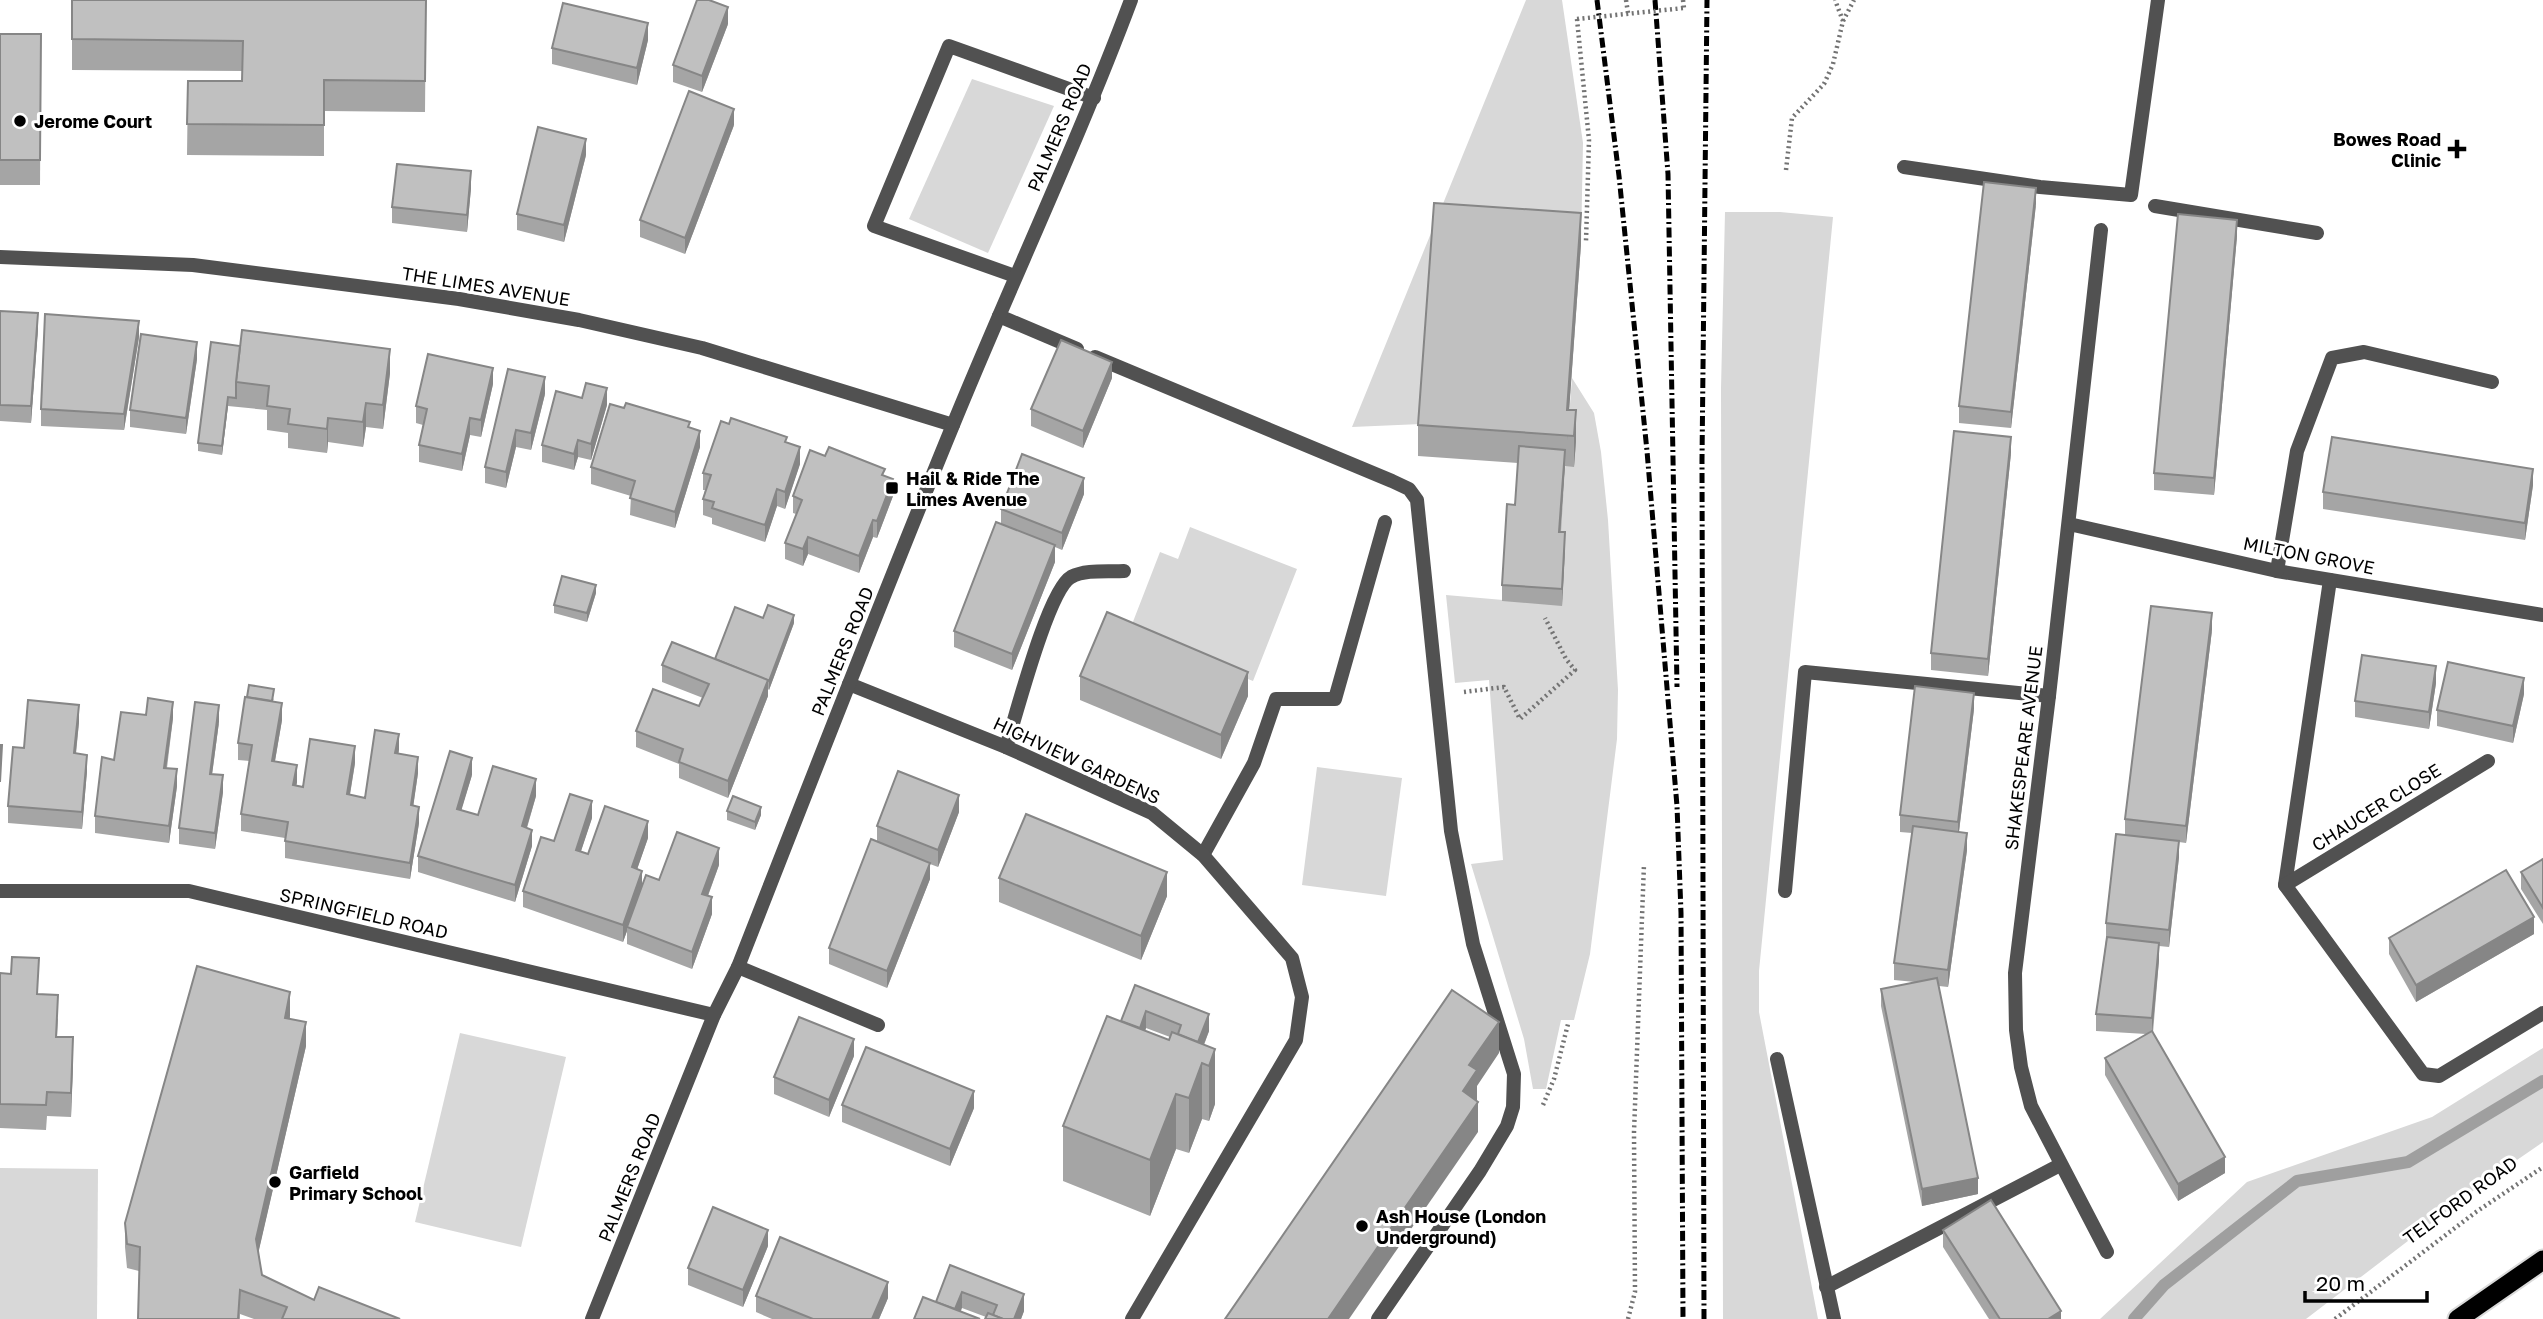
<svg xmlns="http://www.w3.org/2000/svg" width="2543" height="1319" font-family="'Golos Text',sans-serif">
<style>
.green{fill:#d8d8d8}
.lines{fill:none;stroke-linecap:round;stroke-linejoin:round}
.stream{stroke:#9f9f9f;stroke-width:12}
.trunk-casing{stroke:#dbdbdb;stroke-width:23}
.path{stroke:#737373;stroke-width:4.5;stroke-dasharray:2 3.5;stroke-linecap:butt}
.service{stroke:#515151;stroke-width:14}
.minor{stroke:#515151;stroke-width:14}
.trunk{stroke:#000;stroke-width:19}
.rail{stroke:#000;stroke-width:5;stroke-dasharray:10 3.5 2 3.5;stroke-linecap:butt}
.path-bridge{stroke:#737373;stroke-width:4.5;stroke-dasharray:2 3.5;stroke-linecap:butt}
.wall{fill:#a5a5a5;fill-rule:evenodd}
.shaded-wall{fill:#868686}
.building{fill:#c0c0c0;stroke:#868686;stroke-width:2}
.poi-dot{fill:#000;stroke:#fff;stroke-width:2.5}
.labels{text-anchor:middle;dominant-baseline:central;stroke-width:6;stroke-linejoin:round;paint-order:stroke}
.poi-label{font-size:18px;font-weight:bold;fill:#000;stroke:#fff;text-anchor:start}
.street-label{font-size:18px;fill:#000;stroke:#fff}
</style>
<rect width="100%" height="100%" fill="#fff"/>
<g class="green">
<path d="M1526,0h36l21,143 -2,101 -160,180 -69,3z"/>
<path d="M972,79l82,27 -66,147 -79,-34z"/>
<path d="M1725,212h55l53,5 -74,754v41l59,307h-95l-2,-930z"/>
<path d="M1572,378l22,35 7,39 7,68 10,170 -1,49 -27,215 -16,66h-13l-15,69h-13l-9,-50 -53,-175 32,-4 -14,-180 -34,3 -9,-88 115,10 -2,-57z"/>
<path d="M1190,527l107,42 -44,112 -124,-49 31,-80 18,7z"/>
<path d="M1317,767l85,11 -16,118 -84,-11z"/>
<path d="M460,1033l106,24 -45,190 -106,-25z"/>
<path d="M2543,1048v94l-58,40 -179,137h-206l147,-137 185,-65z"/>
<path d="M0,1168l98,1 -1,150h-97z"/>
</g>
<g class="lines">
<path class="stream" d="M2134,1319l30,-34 133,-104 111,-19 135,-81"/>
<defs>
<path id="trunk" d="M2458,1319l85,-59"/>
</defs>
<use href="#trunk" class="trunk-casing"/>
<g class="path">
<path d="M1626,0l2,13"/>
<path d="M1683,0l1,8"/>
<path d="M1577,19l12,121 -3,101"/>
<path d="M1843,21l11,-21"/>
<path d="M1786,170l6,-52 32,-34 9,-20 10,-43 -8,-21"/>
<path d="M1464,692l40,-5 16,32 55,-49 -9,-11 -21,-41"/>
<path d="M1543,1105l11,-26 14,-55"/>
<path d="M1628,1319l7,-27 -1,-160 10,-268"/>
<path d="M2335,1319l141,-107 67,-45"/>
</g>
<g class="service">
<path d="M1904,167l136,20 91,8 27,-195"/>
<path d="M2155,206l162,27"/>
<path d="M999,316l78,33"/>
<path d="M1095,357l297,124 17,8 8,11 34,331 22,113 41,130 -1,33 -6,19 -27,45 -102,148"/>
<path d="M1006,747c10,-31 42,-157 65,-170 15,-8 37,-5 53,-6"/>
<path d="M1203,855l51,-92 22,-64h59l50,-177"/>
<path d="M1785,891l20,-219 244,24"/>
<path d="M1777,1059l57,260"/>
<path d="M1826,1287l234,-122"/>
</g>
<g class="minor">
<path d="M2101,230l-52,466 -34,277 1,57 5,37 10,39 76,146"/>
<path d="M0,257l193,8 266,34 120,21 123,28 251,77"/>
<path d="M1015,276l-141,-50 75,-180 145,52"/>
<path d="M2069,524l208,47 266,44"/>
<path d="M2277,571l20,-120 35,-93 32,-6 128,30"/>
<path d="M2330,580l-45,305 138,189 16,2 104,-63"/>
<path d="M849,684l157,63 146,66 51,42 89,103 10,39 -6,43 -164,279"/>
<path d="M2285,885l203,-124"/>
<path d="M0,891h189l525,124"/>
<path d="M738,967l140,58"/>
<path d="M592,1319l122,-304 24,-48c71,-181 141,-362 215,-542 58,-142 124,-281 178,-425"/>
</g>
<use href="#trunk" class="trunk"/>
<g class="rail">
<path d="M1597,0l22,176 28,275 30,355 4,107 2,406"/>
<path d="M1655,0l13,174 9,513"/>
<path d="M1704,1319l-2,-859 5,-460"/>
</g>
<path class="path-bridge" d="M1577,19l107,-11"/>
</g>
<g class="wall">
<path d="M72,0h354l-1,112 -101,-1v45l-137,-1 1,-74h54l1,-10 -171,-1z"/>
<path d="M728,24l-26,68 -29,-10v-17z"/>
<path d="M0,34h41l-1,151h-40z"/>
<path d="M648,40l-11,45 -85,-21v-16z"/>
<path d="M734,125l-49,129 -45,-17v-17z"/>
<path d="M586,155l-22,87 -47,-12v-16z"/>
<path d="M471,188l-4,44 -75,-9v-16z"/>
<path d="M2036,204l-25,224 -52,-5v-17z"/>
<path d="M2237,236l-23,259 -60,-5v-17z"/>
<path d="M1581,244l-12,166 7,31 -2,26 -9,-1 -4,66 4,16 -3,58 -60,-5v-16l13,-80 3,-42 -100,-7v-31z"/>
<path d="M0,311l38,18 -7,94 -31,-2z"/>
<path d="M139,337l-15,93 -83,-4v-17z"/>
<path d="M211,342l179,31 -7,56 -17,-2 -3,20 -35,-5 -1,11 -39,-5v-15l-21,-3v-20l-39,-4 -6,49 -24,-4v-8z"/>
<path d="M197,359l-11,75 -56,-7v-17z"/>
<path d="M1112,378l-29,70 -52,-22v-17z"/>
<path d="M493,384l-12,53 -11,-2 -8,36 -43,-9v-17l4,-20 -7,-2v-17z"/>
<path d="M545,394l-14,56 -15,-3 -10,41 -21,-5v-16z"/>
<path d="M607,405l-16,55 -13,-3 -4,13 -32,-8v-17z"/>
<path d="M690,428l10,19 -25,81 -45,-13 1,-19 -40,-12v-17z"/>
<path d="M787,443l13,21 -15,45 -8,-3 -12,36 -53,-18v-6l-9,-3v-16l2,-9h-2v-17z"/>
<path d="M2011,453l-23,223 -57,-6v-17z"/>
<path d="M885,476l8,20 -16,42 -4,-1 -14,36 -51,-19 -5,12 -18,-7v-16l11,-29 -3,-1v-17z"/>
<path d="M2533,485l-8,55 -202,-31v-17z"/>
<path d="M1084,494l-22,56 -7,-3v15l-43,108 -58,-23v-16l47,-107v-15z"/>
<path d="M596,593l-9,29 -33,-9v-8z"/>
<path d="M794,623l-25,67 -1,-1v7l-40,102 -49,-20v-14l-43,-17v-16l63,-25 4,-8 -41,-16v-17l53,-6z"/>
<path d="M2212,630l-26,213 -7,-1v15l-10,90 -10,-1v14l-6,73 72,140 -47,28 -73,-126v-17l41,-24 -50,-3v-17l10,-74v-17l19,-88v-16z"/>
<path d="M1080,676l168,20 -27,63 -141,-59z"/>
<path d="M2436,683l-7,46 -74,-12v-16z"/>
<path d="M2524,694l-11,49 -76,-17v-16z"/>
<path d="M274,698l-1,3 9,19 -7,41 22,21 -1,4 7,1 52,-24 -5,32 15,3 34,-48 -1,4 20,19 -5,33 6,17 -9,56 -125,-21v-20l-44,-7v-17l9,-53 -12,-1v-17z"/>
<path d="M1974,709l-15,123 8,18 -19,137 -9,-1 39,208 -56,12 -41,-200v-17l34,-7 -21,-2v-17l18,-130 -12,-1v-17z"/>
<path d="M173,718l-6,50 10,18 -8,57 -74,-10v-17l19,-56z"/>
<path d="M79,722l-3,32 11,17 -5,58 -74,-6v-17l16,-58z"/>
<path d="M219,722l-7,52 11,18 -8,57 -36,-5v-16z"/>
<path d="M472,775l-11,35 17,5 58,-19 -9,32 5,18 -17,56 -97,-30v-16z"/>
<path d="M727,811l34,4 -6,15 -28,-10z"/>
<path d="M959,812l-21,55 -8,-3v15l-43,109 -58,-24v-16l48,-106v-16z"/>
<path d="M592,818l-11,33 7,3 60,-16 -11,31 5,18 17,-7 60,-15 -11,31 4,18 -20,55 -65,-25v-13l-4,11 -100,-35v-16l31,-50z"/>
<path d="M2543,859v65l-22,-35v-17z"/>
<path d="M999,878l168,18 -26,64 -142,-58z"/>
<path d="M2534,934l-118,68 -27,-48v-16z"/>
<path d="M0,973l38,21 20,25 -1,18 16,24 -2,56 -24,-1 -1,14 -46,-2z"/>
<path d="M1135,985l74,46 -5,14 11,4v55l-6,17 -7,-2 -13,34 -13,-4 -26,67 -87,-35v-55l58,-105zM1146,1028l24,9 -1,3 -24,-9z"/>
<path d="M290,1016v3l16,27 -48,207 4,22 52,25 86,19h-146l-14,-5v5h-102l1,-48 -12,-3 -2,-21v-24z"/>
<path d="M854,1056l-25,61 -55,-23v-17z"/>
<path d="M842,1105l132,3 -24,58 -108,-44z"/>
<path d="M1943,1230l118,89h-72l-46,-72z"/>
<path d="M768,1246l-25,61 -55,-22v-17z"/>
<path d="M950,1265l74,46 -3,8h-36l1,-2 -24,-9 -26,-6z"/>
<path d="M756,1296l132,2 -9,21h-107l-16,-7z"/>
</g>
<g class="shaded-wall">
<path d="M728,7v17l-26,68v-16z"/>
<path d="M648,23v17l-11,45v-17z"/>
<path d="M734,109v16l-49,129v-16z"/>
<path d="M586,139v16l-22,87v-17z"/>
<path d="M471,171v17l-4,44v-17z"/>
<path d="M2036,188v16l-25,224v-16z"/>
<path d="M1581,213v31l-14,196v-30z"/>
<path d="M2237,220v16l-23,259v-17z"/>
<path d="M38,313v16l-7,94v-17z"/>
<path d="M139,321v16l-15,93v-16z"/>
<path d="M197,342v17l-11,75v-16z"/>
<path d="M390,349v24l-7,56v-24z"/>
<path d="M1112,362v16l-29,70v-17z"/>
<path d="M493,368v16l-12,53v-17z"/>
<path d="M545,377v17l-14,56v-17z"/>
<path d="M607,388v17l-16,55v-16z"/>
<path d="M228,397v9l-6,49v-9z"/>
<path d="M366,403v24l-3,20v-25z"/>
<path d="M1576,410v31l-2,26v-31z"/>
<path d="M328,418v24l-1,11v-24z"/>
<path d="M470,418v17l-8,36v-17z"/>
<path d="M516,430v17l-10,41v-16z"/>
<path d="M700,431v16l-25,81v-16z"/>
<path d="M2011,437v16l-23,223v-17z"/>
<path d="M578,440v17l-4,13v-16z"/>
<path d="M800,447v17l-15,45v-17z"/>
<path d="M1565,450v16l-6,82v-16z"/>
<path d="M2533,469v16l-8,55v-17z"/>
<path d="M1084,478v16l-22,56v-17z"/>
<path d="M893,479v17l-16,42v-17z"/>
<path d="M777,489v17l-12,36v-17z"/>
<path d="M873,520v17l-14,36v-17z"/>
<path d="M1565,532v16l-3,58v-17z"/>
<path d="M808,537v17l-5,12v-17z"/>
<path d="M1055,545v17l-43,108v-16z"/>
<path d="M596,585v8l-9,29v-9z"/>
<path d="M2212,613v17l-26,213v-17z"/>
<path d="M794,615v8l-25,67v-9z"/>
<path d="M2436,666v17l-7,46v-17z"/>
<path d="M1248,672v24l-27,63v-24z"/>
<path d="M2524,678v16l-11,49v-17z"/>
<path d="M768,680v16l-40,102v-17z"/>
<path d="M1974,693v16l-16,130v-17z"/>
<path d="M173,702v16l-9,66v-16z"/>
<path d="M282,703v17l-10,58v-17z"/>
<path d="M79,705v17l-5,48v-17z"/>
<path d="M219,705v17l-9,68v-16z"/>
<path d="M399,734v16l-4,20v-17z"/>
<path d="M355,746v17l-8,48v-17z"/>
<path d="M87,755v16l-5,58v-17z"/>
<path d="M418,757v16l-7,49v-17z"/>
<path d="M472,758v17l-15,50v-16z"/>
<path d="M297,765v17l-4,20v-17z"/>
<path d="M177,769v17l-8,57v-17z"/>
<path d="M223,775v17l-8,57v-16z"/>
<path d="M536,779v17l-14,47v-17z"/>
<path d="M959,795v17l-21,55v-17z"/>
<path d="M592,801v17l-16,48v-16z"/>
<path d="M419,807v16l-9,56v-16z"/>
<path d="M761,807v8l-6,15v-8z"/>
<path d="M648,821v17l-16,46v-17z"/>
<path d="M532,830v16l-17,56v-17z"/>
<path d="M1967,833v17l-19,137v-17z"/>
<path d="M2179,841v16l-10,90v-17z"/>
<path d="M719,848v17l-17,46v-17z"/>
<path d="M930,863v16l-43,109v-17z"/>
<path d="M642,871v16l-15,40v4l-4,11v-17z"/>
<path d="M1167,872v24l-26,64v-24z"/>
<path d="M712,897v17l-20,55v-17z"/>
<path d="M2534,917v17l-118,68v-17z"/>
<path d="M2159,943v17l-7,75v-17z"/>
<path d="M290,992v24l-5,26v-24z"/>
<path d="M1146,1011v17l-20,50v-16z"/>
<path d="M1209,1014v17l-16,41v-16z"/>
<path d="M306,1022v24l-50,217v-24z"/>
<path d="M1499,1022v31l-22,33v15l-14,-10 6,-26z"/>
<path d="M73,1037v24l-2,56v-24z"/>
<path d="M854,1039v17l-25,61v-17z"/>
<path d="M1215,1049v55l-6,17v-55z"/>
<path d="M1202,1063v56l-13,34v-55z"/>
<path d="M974,1091v17l-24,58v-17z"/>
<path d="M1176,1094v55l-26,67v-56z"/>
<path d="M1478,1102v30l-129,187h-21z"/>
<path d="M2225,1157v16l-47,28v-17z"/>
<path d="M1978,1178v16l-56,12v-17z"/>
<path d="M768,1230v16l-25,61v-17z"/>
<path d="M888,1282v16l-9,21h-7z"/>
<path d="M962,1292v16l-4,11h-7z"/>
<path d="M1024,1294v17l-3,8h-7z"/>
<path d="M2061,1311v8h-13z"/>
</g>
<g class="building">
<path d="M72,0h354l-1,81 -101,-1v45l-137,-1 1,-43h54l1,-40 -171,-2z"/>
<path d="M697,0h12l19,7 -26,69 -29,-11z"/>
<path d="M563,3l85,20 -11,45 -85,-20z"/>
<path d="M0,34h41l-1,126h-40z"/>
<path d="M689,91l45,18 -49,129 -45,-18z"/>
<path d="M538,127l48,12 -22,86 -47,-11z"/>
<path d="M397,164l74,7 -4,44 -75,-8z"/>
<path d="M1984,182l52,6 -25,224 -52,-6z"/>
<path d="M1434,203l147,10 -14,197h9l-2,26 -156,-11z"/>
<path d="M2178,214l59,6 -23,258 -60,-5z"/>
<path d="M0,311l38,2 -7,93 -31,-1z"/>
<path d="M45,314l94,7 -15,93 -83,-5z"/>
<path d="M242,330l148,19 -7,56 -17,-2 -3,19 -35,-4 -1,11 -39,-5 2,-15 -23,-3 2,-20 -33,-4z"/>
<path d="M141,334l56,8 -11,76 -56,-8z"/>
<path d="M1061,340l51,22 -29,69 -52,-22z"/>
<path d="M211,342l29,4 -4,36v16l-8,-1 -6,49 -24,-3z"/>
<path d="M428,354l65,14 -12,52 -11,-2 -8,36 -43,-9 8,-36 -11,-3z"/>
<path d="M508,369l37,8 -14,56 -15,-3 -10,42 -21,-5z"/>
<path d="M586,383l21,5 -16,56 -13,-4 -4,14 -32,-9 14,-54 26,7z"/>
<path d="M626,403l64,19 -2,5 12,4 -25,81 -45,-14 5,-17 -44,-14 19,-63 14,4z"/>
<path d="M731,418l56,19 -2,5 15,5 -15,45 -8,-3 -12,36 -53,-17 2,-6 -11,-3 8,-24 -8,-2 18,-52 8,3z"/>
<path d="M1954,431l57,6 -23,222 -57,-6z"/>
<path d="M2332,437l201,32 -8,54 -202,-31z"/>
<path d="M1519,446l46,4 -6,82h6l-3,57 -60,-4 5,-81 8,1z"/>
<path d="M829,447l56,22 -3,6 11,4 -16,42 -4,-1 -14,36 -51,-19 -5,12 -18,-6 17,-43 -9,-4 17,-46 15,6z"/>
<path d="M1022,454l62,24 -22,55 -61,-24z"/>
<path d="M996,522l59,23 -43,109 -58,-23z"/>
<path d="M562,576l34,9 -9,28 -33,-8z"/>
<path d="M768,605l26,10 -25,66 -54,-22 20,-52 28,11z"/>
<path d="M2151,606l61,7 -26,213 -61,-7z"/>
<path d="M1107,612l141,60 -27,63 -141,-59z"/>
<path d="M672,642l96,38 -40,101 -49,-19 4,-13 -47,-18 17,-42 46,17 10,-22 -47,-19z"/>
<path d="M2362,655l74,11 -7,46 -74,-11z"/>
<path d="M2448,662l76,16 -11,48 -76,-16z"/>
<path d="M249,685l25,4 -2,12 -25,-4z"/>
<path d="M1915,686l59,7 -16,129 -58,-7z"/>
<path d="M245,697l37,6 -10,58 25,4 -4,20 10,2 7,-48 45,7 -8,48 18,4 10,-68 24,4 -4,19 23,4 -7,48 8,2 -9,56 -125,-22 3,-19 -47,-8 11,-69 -14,-2z"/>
<path d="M148,698l25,4 -9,66 13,1 -8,57 -74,-10 7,-59 12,3 7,-48 25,3z"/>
<path d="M28,700l51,5 -5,48 13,2 -5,57 -74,-6 5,-59 11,1z"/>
<path d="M195,702l24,3 -9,69 13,1 -8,58 -36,-5z"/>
<path d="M0,745h2l-2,37z"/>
<path d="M450,751l22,7 -15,51 21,6 15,-49 43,13 -14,47 10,4 -17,55 -97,-29z"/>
<path d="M898,771l61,24 -21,55 -61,-24z"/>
<path d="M570,794l22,7 -16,49 12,4 17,-48 43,15 -16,46 10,4 -19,54 -100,-34 18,-54 13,4z"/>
<path d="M733,796l28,11 -6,15 -28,-11z"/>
<path d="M1026,814l141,58 -26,64 -142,-58z"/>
<path d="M1913,826l54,7 -19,137 -54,-7z"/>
<path d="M677,832l42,16 -17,46 10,3 -20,55 -65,-25 19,-52 13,5z"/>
<path d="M2116,834l63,7 -10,89 -63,-7z"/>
<path d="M871,839l59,24 -43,108 -58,-23z"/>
<path d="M2543,859v49l-22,-36z"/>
<path d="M2506,870l28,47 -118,68 -27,-47z"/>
<path d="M2107,937l52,6 -7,75 -56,-4z"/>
<path d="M12,957l27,1 -2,36 21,1 -2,42h17l-2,56 -24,-1 -1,13 -46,-1v-131l11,1z"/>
<path d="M197,966l93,26 -5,26 21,4 -50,217 6,36 52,25 5,-13 81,32h-118l5,-12 -47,-17 -2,29h-100l2,-72 -13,-3 -2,-21z"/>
<path d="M1937,978l41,200 -56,11 -41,-200z"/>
<path d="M1135,985l74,29 -11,28 -20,-8 3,-9 -35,-14 -6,17 -19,-7z"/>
<path d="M1452,990l47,32 -30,43 8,5 -14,21 15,11 -150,217h-103z"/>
<path d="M1107,1016l62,24 3,-8 43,17 -6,17 -7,-3 -13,35 -13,-4 -26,66 -87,-34z"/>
<path d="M799,1017l55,22 -25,61 -55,-23z"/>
<path d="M2152,1031l73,126 -47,27 -73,-126z"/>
<path d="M866,1047l108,44 -24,58 -108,-44z"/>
<path d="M1991,1200l70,111 -13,8h-48l-57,-89z"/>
<path d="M713,1207l55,23 -25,60 -55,-22z"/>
<path d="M780,1237l108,45 -16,37h-59l-57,-23z"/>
<path d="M950,1265l74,29 -10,25h-11l-10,-4 4,-10 -35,-13 -7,17 -19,-7z"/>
<path d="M923,1297l57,22h-66z"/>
<path d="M988,1313l15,6h-18z"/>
</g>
<g class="poi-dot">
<circle cx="20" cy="121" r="7"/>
<path d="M2453.5 138.5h7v7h7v7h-7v7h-7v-7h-7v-7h7z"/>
<rect x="885" y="481" width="14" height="14" rx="3.5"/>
<circle cx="275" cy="1182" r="7"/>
<circle cx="1362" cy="1226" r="7"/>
</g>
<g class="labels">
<g class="poi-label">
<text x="34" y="121">Jerome Court</text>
<text x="2441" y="139" text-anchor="end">Bowes Road<tspan x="2441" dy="21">Clinic</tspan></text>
<text x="906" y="478">Hail &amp; Ride The<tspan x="906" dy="21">Limes Avenue</tspan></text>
<text x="289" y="1172">Garfield<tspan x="289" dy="21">Primary School</tspan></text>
<text x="1376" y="1216">Ash House (London<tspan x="1376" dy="21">Underground)</tspan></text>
</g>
<g class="street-label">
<text transform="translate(1059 127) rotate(-67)">PALMERS ROAD</text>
<text transform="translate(486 286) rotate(9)">THE LIMES AVENUE</text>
<text transform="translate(2309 555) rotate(11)">MILTON GROVE</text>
<text transform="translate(842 651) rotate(-68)">PALMERS ROAD</text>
<text transform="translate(2023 748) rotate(-83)">SHAKESPEARE AVENUE</text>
<text transform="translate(1077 760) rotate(25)">HIGHVIEW GARDENS</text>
<text transform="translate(2376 807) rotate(-32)">CHAUCER CLOSE</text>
<text transform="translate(364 913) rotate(13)">SPRINGFIELD ROAD</text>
<text transform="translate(629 1177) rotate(-68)">PALMERS ROAD</text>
<text transform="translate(2460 1200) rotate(-36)">TELFORD ROAD</text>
</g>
</g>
<path d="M2305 1291v10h122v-10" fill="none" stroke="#000000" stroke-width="3.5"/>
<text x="2316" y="1291" font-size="21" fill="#000000" stroke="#ffffff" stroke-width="5" paint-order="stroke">20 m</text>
</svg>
